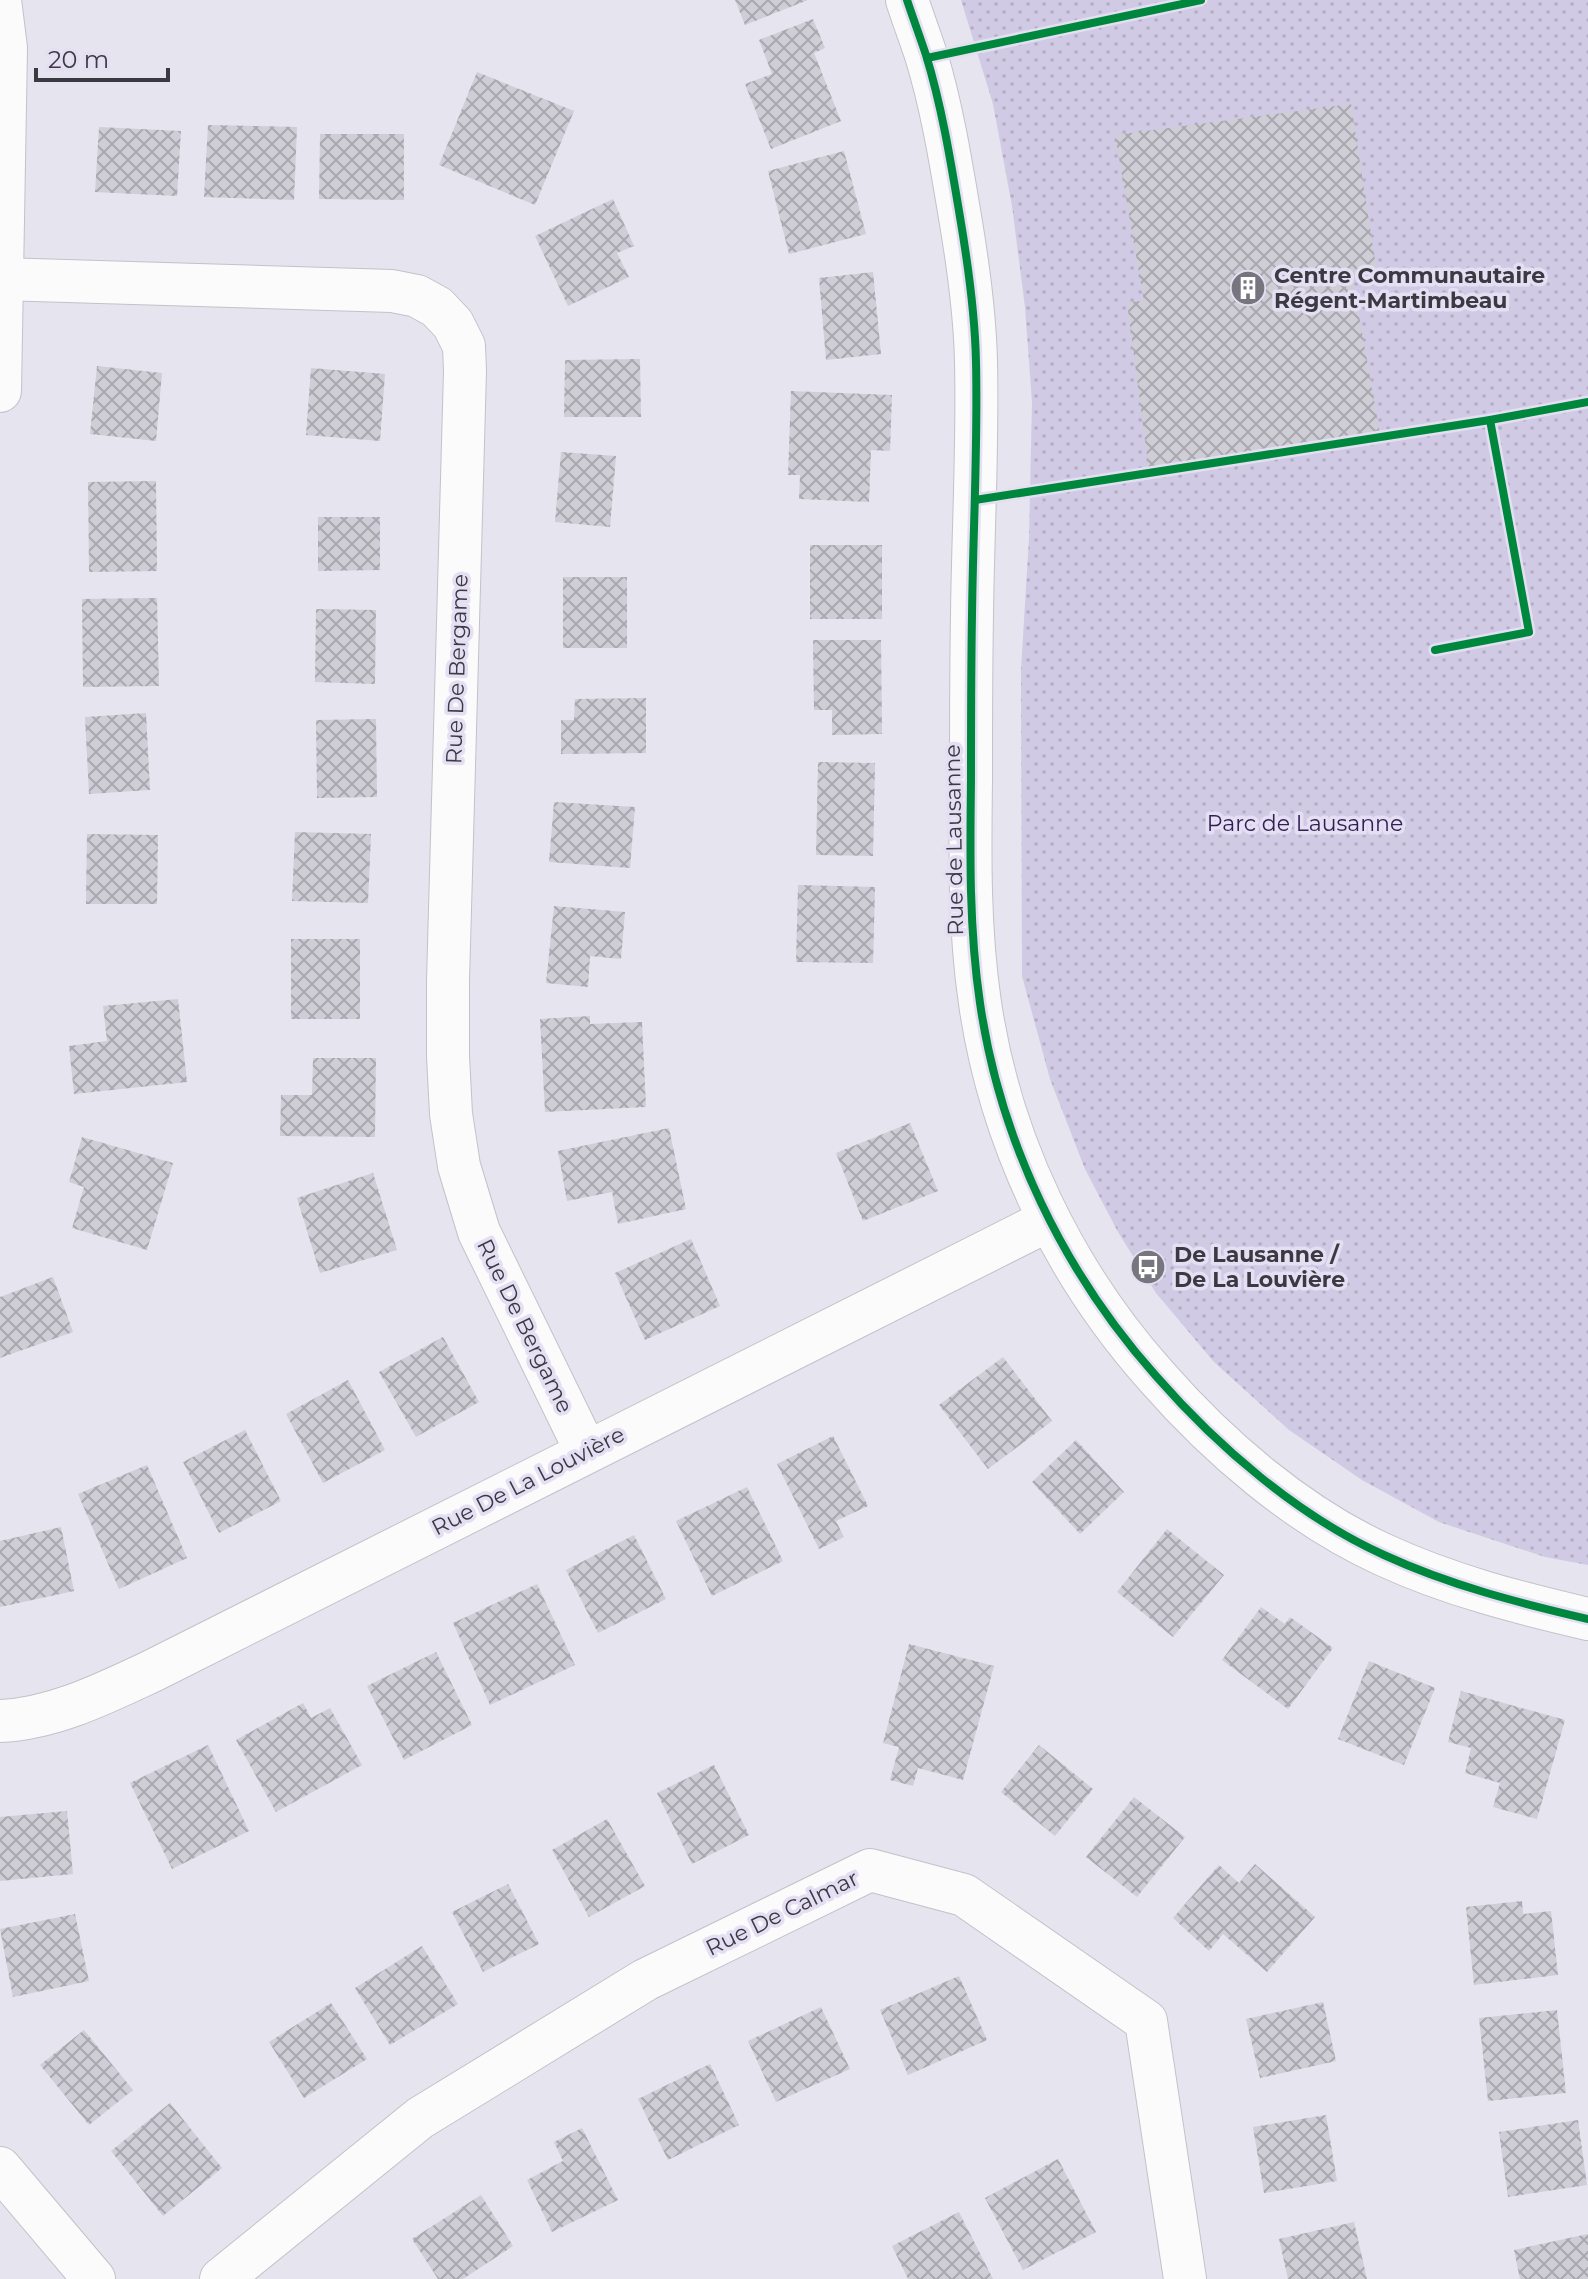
<svg xmlns="http://www.w3.org/2000/svg" width="1588" height="2279" font-family="Montserrat,sans-serif">
<style>
.grass{fill:url(#grass-dots)}
.building{fill:url(#building-cross-hatch)}
.lines{fill:none;stroke-linecap:round;stroke-linejoin:round}
.street-casing{stroke:#c3c1c9;stroke-width:44}
.street{stroke:#fbfbfc;stroke-width:42}
.cycleway-casing{stroke:#e4dff3;stroke-width:13}
.cycleway{stroke:#00873e;stroke-width:8}
.labels{text-anchor:middle;dominant-baseline:central;stroke-width:7;stroke-linejoin:round;paint-order:stroke}
.poi-label{font-size:22px;font-weight:bold;fill:#3b3941;stroke:#e4dff3;text-anchor:start}
.street-label{font-size:22px;fill:#3b3941;stroke:#e4dff3}
.park-label{font-size:22px;fill:#311e53;stroke:#e4dff3}
</style>
<defs>
<pattern id="grass-dots" width="8" height="8" patternUnits="userSpaceOnUse" patternTransform="scale(2)"><rect width="8" height="8" fill="#d0cae4"/><path d="M2 2h.1M6 6h.1" fill="none" stroke="#b4aec5" stroke-width="1.8" stroke-linecap="round"/></pattern>
<pattern id="building-cross-hatch" width="8" height="8" patternUnits="userSpaceOnUse" patternTransform="scale(2)"><rect width="8" height="8" fill="#cfced6"/><path d="M0 0l8 8M0 8l8-8" fill="none" stroke="#a9a8af"/></pattern>
</defs>
<rect width="100%" height="100%" fill="#e6e4ee"/>
<path class="grass" d="M961,0h627v1565l-43,-8 -106,-35 -77,-42 -73,-50 -75,-68 -58,-69 -38,-61 -33,-63 -35,-90 -28,-103 -1,-306 8,-132 3,-136 -7,-95 -13,-101 -19,-102z"/>
<g class="building">
<path d="M735,0h73l-63,25z"/>
<path d="M813,19l12,29 -11,5 27,68 -70,28 -26,-65 27,-10 -13,-34z"/>
<path d="M477,72l97,39 -39,94 -96,-40z"/>
<path d="M1351,104l26,169 -25,3 28,158 -231,37 -22,-169 17,-1 -29,-166z"/>
<path d="M208,125l89,2 -3,73 -90,-3z"/>
<path d="M99,127l82,4 -4,65 -82,-4z"/>
<path d="M320,134h84v66l-85,-1z"/>
<path d="M844,151l22,83 -77,20 -21,-83z"/>
<path d="M613,199l21,47 -17,7 12,24 -61,29 -33,-70z"/>
<path d="M873,272l8,82 -55,6 -7,-82z"/>
<path d="M640,359l1,58h-77l1,-57z"/>
<path d="M97,366l65,7 -6,68 -66,-7z"/>
<path d="M311,368l74,6 -5,67 -74,-6z"/>
<path d="M791,391l101,4 -2,56 -19,-1 -2,52 -70,-3 1,-24h-12z"/>
<path d="M561,452l55,4 -6,71 -55,-5z"/>
<path d="M156,481l1,90 -68,1 -1,-90z"/>
<path d="M318,517h62v53l-62,1z"/>
<rect x="810" y="545" width="72" height="74"/>
<rect x="563" y="577" width="64" height="71"/>
<path d="M157,598l2,88 -76,1 -1,-88z"/>
<path d="M316,609l60,1 -1,74 -60,-2z"/>
<path d="M813,640h68l1,94 -50,1v-25h-18z"/>
<path d="M646,698v55l-85,1v-34h13l1,-21z"/>
<path d="M146,713l4,77 -61,4 -4,-77z"/>
<path d="M376,719l1,78 -60,1 -1,-78z"/>
<path d="M818,762l57,1 -2,93 -57,-1z"/>
<path d="M554,802l81,5 -5,61 -81,-6z"/>
<path d="M295,832l76,2 -3,69 -76,-2z"/>
<path d="M87,834l71,1 -1,69h-71z"/>
<path d="M798,885l77,2 -2,76 -77,-1z"/>
<path d="M554,906l71,6 -4,47 -31,-3 -2,31 -42,-4z"/>
<rect x="291" y="939" width="69" height="80"/>
<path d="M178,999l9,83 -113,12 -5,-48 38,-5 -4,-35z"/>
<path d="M590,1016v8l52,-2 4,85 -101,5 -5,-93z"/>
<path d="M313,1058h63l-1,79 -95,-1 1,-41h31z"/>
<path d="M910,1123l28,68 -75,30 -27,-68z"/>
<path d="M669,1128l17,81 -68,15 -6,-32 -45,9 -9,-50z"/>
<path d="M82,1137l91,26 -26,87 -75,-22 12,-41 -15,-5z"/>
<path d="M373,1173l24,77 -77,23 -23,-75z"/>
<path d="M691,1239l29,67 -75,34 -30,-67z"/>
<path d="M53,1277l20,55 -73,26v-61z"/>
<path d="M443,1337l36,65 -63,35 -37,-65z"/>
<path d="M1003,1357l49,64 -64,48 -49,-64z"/>
<path d="M348,1380l37,70 -62,33 -37,-69z"/>
<path d="M245,1430l36,71 -62,32 -36,-71z"/>
<path d="M833,1436l35,70 -32,15 8,16 -25,12 -42,-85z"/>
<path d="M1076,1440l48,52 -44,42 -48,-52z"/>
<path d="M147,1465l40,93 -68,31 -41,-95z"/>
<path d="M747,1487l36,74 -71,35 -36,-75z"/>
<path d="M61,1527l13,64 -74,16v-66z"/>
<path d="M1167,1529l57,46 -51,62 -56,-45z"/>
<path d="M634,1535l32,64 -68,34 -32,-63z"/>
<path d="M537,1584l38,81 -85,40 -37,-82z"/>
<path d="M1261,1607l24,17 5,-7 43,31 -45,61 -66,-49z"/>
<path d="M909,1644l85,22 -31,114 -45,-12 -5,18 -23,-6 9,-33 -16,-4z"/>
<path d="M436,1652l36,73 -68,35 -37,-74z"/>
<path d="M1369,1661l66,27 -31,77 -66,-26z"/>
<path d="M1461,1691l104,29 -28,99 -44,-12 7,-24 -35,-10 6,-25 -23,-6z"/>
<path d="M303,1703l8,15 19,-10 32,57 -86,47 -40,-72z"/>
<path d="M208,1745l41,86 -77,38 -42,-86z"/>
<path d="M1039,1745l54,44 -38,47 -54,-44z"/>
<path d="M714,1765l35,70 -57,29 -35,-71z"/>
<path d="M1134,1797l51,40 -48,60 -51,-40z"/>
<path d="M67,1811l6,63 -73,7v-64z"/>
<path d="M607,1819l38,67 -56,31 -37,-67z"/>
<path d="M1255,1864l60,53 -48,55 -44,-38 -14,17 -36,-33 46,-53 20,18z"/>
<path d="M508,1884l31,60 -56,28 -31,-60z"/>
<path d="M1522,1901l1,13 28,-3 7,64 -84,10 -8,-78z"/>
<path d="M75,1914l14,67 -76,16 -13,-68z"/>
<path d="M422,1946l36,58 -68,41 -35,-57z"/>
<path d="M959,1976l28,64 -79,35 -28,-65z"/>
<path d="M1323,2002l13,59 -76,17 -14,-59z"/>
<path d="M331,2003l36,56 -63,39 -35,-56z"/>
<path d="M821,2007l29,62 -74,33 -28,-61z"/>
<path d="M1557,2010l9,83 -78,8 -9,-83z"/>
<path d="M84,2030l49,60 -44,35 -49,-60z"/>
<path d="M710,2064l29,61 -71,35 -30,-61z"/>
<path d="M170,2103l52,65 -59,48 -52,-65z"/>
<path d="M1326,2115l11,66 -73,12 -11,-66z"/>
<path d="M1578,2120l9,65 -79,12 -9,-65z"/>
<path d="M582,2128l36,72 -66,32 -25,-52 36,-19 -9,-19z"/>
<path d="M1058,2159l38,73 -73,38 -38,-72z"/>
<path d="M481,2195l32,51 -50,33h-25l-26,-40z"/>
<path d="M959,2212l34,67h-85l-16,-33z"/>
<path d="M1354,2222l13,57h-79l-9,-40z"/>
<path d="M1588,2234v45h-68l-6,-29z"/>
</g>
<g class="lines">
<defs>
<g id="street">
<path d="M907,0c6,18 13,37 19,55 16,52 25,108 34,162 8,47 15,97 16,145 2,84 -3,168 -4,253 -1,55 -1,110 -1,165 -1,75 -2,149 9,223 20,138 84,270 176,373 62,71 142,140 228,179 65,30 135,48 204,64"/>
<path d="M0,279l392,12 25,5 20,11 16,17 11,22 1,25 -17,610v75l3,58 8,52 20,66 107,219"/>
<path d="M0,391l6,-343 -6,-48"/>
<path d="M0,1721c53,-2 105,-28 152,-50l897,-451"/>
<path d="M0,2168l94,111"/>
<path d="M221,2279l199,-161 225,-138 225,-110 94,25 182,126 39,258"/>
</g>
</defs>
<use href="#street" class="street-casing"/>
<use href="#street" class="street"/>
<defs>
<g id="cycleway">
<path d="M907,0c6,18 13,37 19,55 16,52 25,108 34,162 8,47 15,97 16,145 2,84 -3,168 -4,253 -1,55 -1,110 -1,165 -1,75 -2,149 9,223 20,138 84,270 176,373 62,71 142,140 228,179 65,30 135,48 204,64"/>
<path d="M927,58l274,-58"/>
<path d="M975,500l515,-80 98,-18"/>
<path d="M1435,650l94,-18 -39,-212"/>
</g>
</defs>
<use href="#cycleway" class="cycleway-casing"/>
<use href="#cycleway" class="cycleway"/>
</g>
<defs>
<symbol id="building-disc" viewBox="-11 -11 22 22"><circle r="9.5" fill="#77757e" stroke="#e4dff3"/><path d="M-4-6H4V6H1V3H-1V6H-4ZM-2.5-4.3h1.7v1.8h-1.7ZM.8-4.3h1.7v1.8H.8ZM-2.5-1h1.7V.8h-1.7ZM.8-1h1.7V.8H.8Z" fill="#fff"/></symbol>
<symbol id="bus-disc" viewBox="-11 -11 22 22"><circle r="9.5" fill="#77757e" stroke="#e4dff3"/><path d="M-5-6H5V4H4V6H2V4H-2V6H-4V4H-5ZM-3.5-4V0h7V-4ZM-3.5 1.2v1.5H-2V1.2ZM2 1.2v1.5H3.5V1.2Z" fill="#fff"/></symbol>
</defs>
<g fill-rule="evenodd">
<use href="#building-disc" x="1228" y="268" width="40" height="40"/>
<use href="#bus-disc" x="1128" y="1247" width="40" height="40"/>
</g>
<g class="labels">
<g class="poi-label">
<text x="1274" y="275">Centre Communautaire<tspan x="1274" dy="25">Régent-Martimbeau</tspan></text>
<text x="1174" y="1254">De Lausanne /<tspan x="1174" dy="25">De La Louvière</tspan></text>
</g>
<g class="street-label">
<text transform="translate(457 669) rotate(-88)">Rue De Bergame</text>
<text transform="translate(954 840) rotate(-91)">Rue de Lausanne</text>
<text transform="translate(525 1326) rotate(64)">Rue De Bergame</text>
<text transform="translate(528 1481) rotate(-27)">Rue De La Louvière</text>
<text transform="translate(782 1913) rotate(-26)">Rue De Calmar</text>
</g>
<g class="park-label">
<text x="1305" y="823">Parc de Lausanne</text>
</g>
</g>
<path d="M36 68v12h132v-12" fill="none" stroke="#3b3941" stroke-width="4"/>
<text x="48" y="68" font-size="24" fill="#3b3941" stroke="#e4dff3" stroke-width="6" paint-order="stroke">20 m</text>
</svg>
